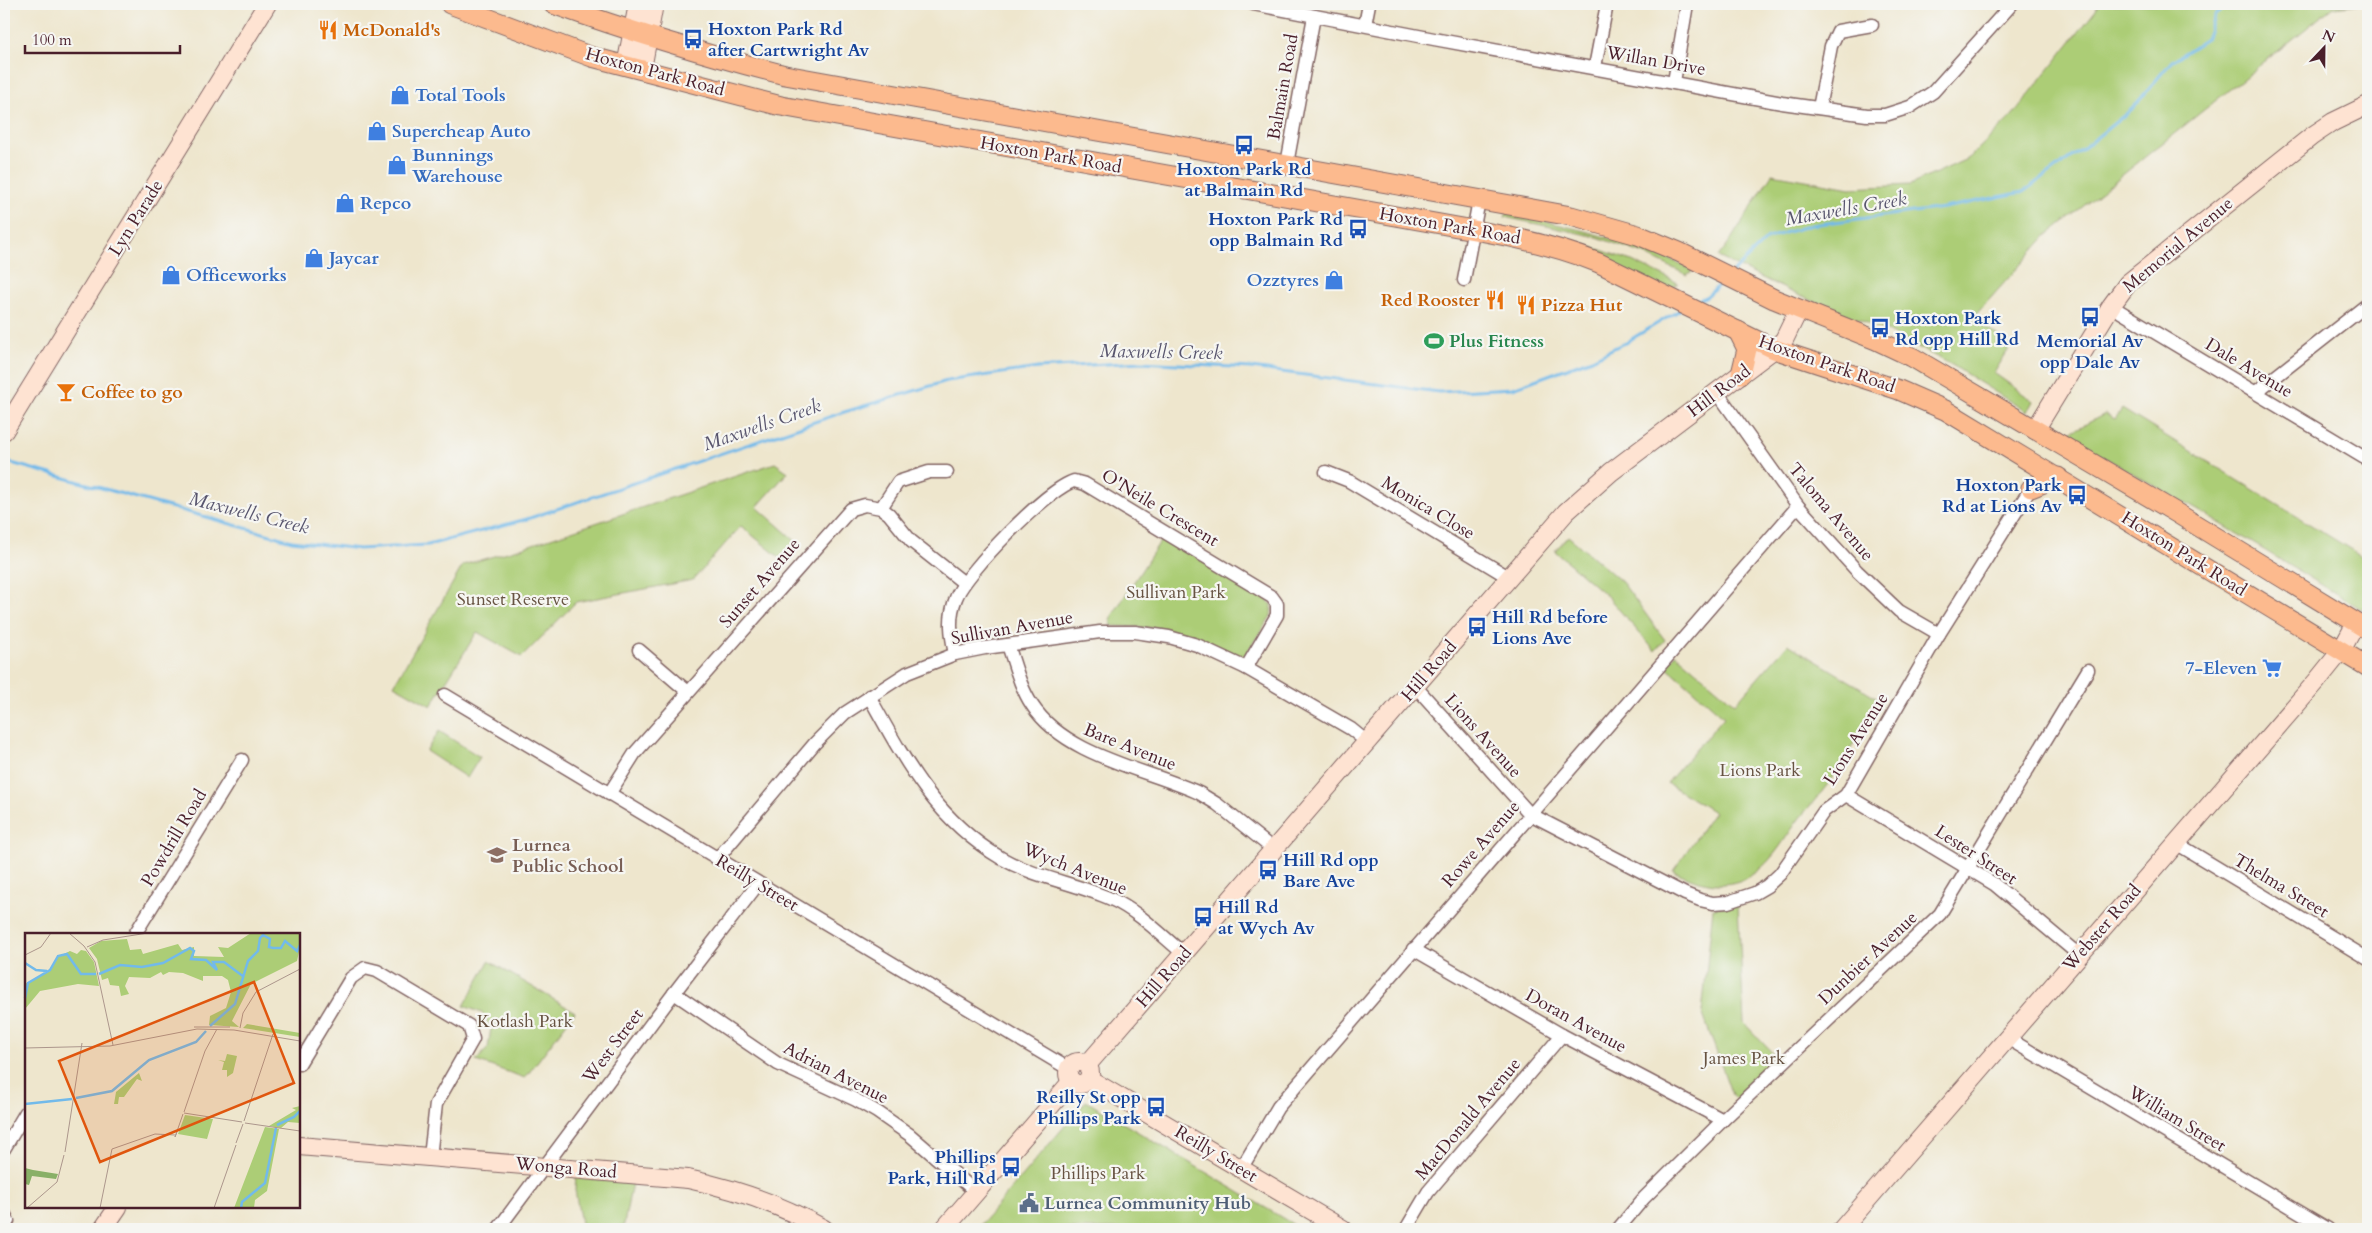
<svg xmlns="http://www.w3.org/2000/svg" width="2372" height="1233" font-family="Cardo,serif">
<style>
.green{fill:#accd76;stroke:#7b7650}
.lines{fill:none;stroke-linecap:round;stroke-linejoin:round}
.stream{stroke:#72baea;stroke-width:3}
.street-casing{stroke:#836564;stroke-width:15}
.secondary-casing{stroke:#836564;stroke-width:20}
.primary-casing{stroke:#836564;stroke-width:21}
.street{stroke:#fff;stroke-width:12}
.secondary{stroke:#fee3d2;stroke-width:18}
.primary{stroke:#fcba8e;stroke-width:19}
.labels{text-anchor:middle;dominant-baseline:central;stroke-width:4.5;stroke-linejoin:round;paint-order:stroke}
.transit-label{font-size:18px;font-weight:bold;fill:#164399;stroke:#f6f6f2;text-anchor:start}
.food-label{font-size:18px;font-weight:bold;fill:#c56008;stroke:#f6f6f2;text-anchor:start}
.street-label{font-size:18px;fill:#4a1f2b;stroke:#f6f6f2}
.shop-label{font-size:18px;font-weight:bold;fill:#366cbe;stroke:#f6f6f2;text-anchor:start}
.leisure-label{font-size:18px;font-weight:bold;fill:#27864d;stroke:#f6f6f2;text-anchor:start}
.park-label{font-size:18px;fill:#675342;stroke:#f6f6f2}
.education-label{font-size:18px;font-weight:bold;fill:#785e54;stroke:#f6f6f2;text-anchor:start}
.service-label{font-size:18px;font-weight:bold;fill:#4e5e75;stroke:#f6f6f2;text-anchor:start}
.water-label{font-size:19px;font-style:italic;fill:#58556e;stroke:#f6f6f2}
.inset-river{fill:none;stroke:#72baea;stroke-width:2.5}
.inset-road{fill:none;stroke:#ac968c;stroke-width:1}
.view{fill:#e0560e;fill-opacity:0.15;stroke:#e0560e;stroke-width:2.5}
.inset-edge{fill:none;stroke:#4a1f2b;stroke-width:2.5}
</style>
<rect width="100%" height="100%" fill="#f6f6f2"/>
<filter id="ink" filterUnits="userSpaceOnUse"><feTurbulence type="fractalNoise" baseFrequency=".02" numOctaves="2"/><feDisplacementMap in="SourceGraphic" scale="10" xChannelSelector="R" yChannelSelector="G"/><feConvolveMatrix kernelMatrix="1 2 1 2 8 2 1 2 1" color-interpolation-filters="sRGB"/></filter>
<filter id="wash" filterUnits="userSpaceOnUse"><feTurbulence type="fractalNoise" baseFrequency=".0096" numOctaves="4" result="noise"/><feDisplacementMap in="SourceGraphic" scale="20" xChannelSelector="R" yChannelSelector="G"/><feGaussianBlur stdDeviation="1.12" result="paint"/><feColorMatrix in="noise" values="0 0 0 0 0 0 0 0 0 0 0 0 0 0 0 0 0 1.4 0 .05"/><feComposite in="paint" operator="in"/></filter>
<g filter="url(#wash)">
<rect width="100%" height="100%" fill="#eee6cd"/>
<g class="green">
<path d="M2098,4h261l-26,3 -287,229 -74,83 40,25 -18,29 39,28 -6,11 -75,-47 -65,-34 -87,-35 -82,-39 12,-16 42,-67 78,14 60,-3 59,-27 42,-41 85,-107z"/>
<path d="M1507,213c64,14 127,28 186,57l-6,5 -43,-21 -47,-17 -92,-20z"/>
<path d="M1515,231l80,17 37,13 46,22 -10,8z"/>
<path d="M1881,348l73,43 -76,-37z"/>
<path d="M2122,409l246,151v53l-160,-97 -143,-81 40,-21 10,5z"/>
<path d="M775,463l13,9 -31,35 43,38 -15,17 -44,-36 -48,54 -117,22 -54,55 -45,-25 -46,74 -37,-21 69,-120 55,-16z"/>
<path d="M1568,536l54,46 43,58 -10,11 -47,-54 -53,-46z"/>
<path d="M1163,537l103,62 6,6 -1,11 -26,39 -7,1 -41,-17 -38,-11 -47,-2 -2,-7z"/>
<path d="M1788,644l93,56c-16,26 -32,52 -49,78 -9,14 -22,27 -33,41 -18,24 -30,51 -60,62 -23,8 -45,-1 -66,-10l41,-59 -47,-29 57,-66 -58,-51 10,-12 59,50z"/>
<path d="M439,731l41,26 -13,21 -41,-27z"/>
<path d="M1738,905l6,118 34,36 -41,41 -5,-5 -30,-83 11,-104z"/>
<path d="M489,961l86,51 -50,66 -49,-17 12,-13 3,-20 -9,-15 -18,-7z"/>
<path d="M1086,1101l215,128h-324z"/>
<path d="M576,1176l56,7 -9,46h-41l-7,-39z"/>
</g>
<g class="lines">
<g class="stream">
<path d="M1733,272l35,-34 43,-13 133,-17 79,-16 62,-45 47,-38 40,-48 34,-22 9,-24 14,-11"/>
<path d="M1694,302l13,-6 16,-15"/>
<path d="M4,461l288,80 67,8 69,-4 99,-26 314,-106 106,-32 91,-13 103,-6 110,6 188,24 74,-4 79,-29 36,-18 52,-31"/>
</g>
</g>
</g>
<g filter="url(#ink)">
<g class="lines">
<defs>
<g id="street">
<path d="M1253,4l181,35 348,64 85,12h18l25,-8 23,-15 79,-88"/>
<path d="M1365,25l4,-21"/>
<path d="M1595,67l12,-63"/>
<path d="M1674,82l13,-78"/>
<path d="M1819,108l12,-62 7,-15 34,-6"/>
<path d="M1287,164l27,-148"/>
<path d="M1464,280l15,-80"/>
<path d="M2111,306l257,154"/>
<path d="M1717,392l81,114 59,65 42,40 40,23"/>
<path d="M2256,392l112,-88"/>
<path d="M1326,472l23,9 161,97"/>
<path d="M881,508l17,-26 31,-10h18"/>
<path d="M1008,645c7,20 12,42 24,60 33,51 114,64 167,88l18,11 57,46"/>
<path d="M639,650l49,42"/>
<path d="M955,654c-4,-19 -7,-37 1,-56 10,-26 91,-109 118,-117l11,3 187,113 5,7v11l-31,53"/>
<path d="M1416,687l114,127 155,80 15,6 13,3 15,-1 27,-9 12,-7 13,-12 44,-63 22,-16 93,-161 92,-146"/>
<path d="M445,695l624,374"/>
<path d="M869,696c36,65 66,123 132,162 35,20 74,25 110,41 27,12 50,36 73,55"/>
<path d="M609,794l26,-41 216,-244 14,-4 16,3 8,6 22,27 53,42"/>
<path d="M1846,795l148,89 85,71"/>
<path d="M2176,843l192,116"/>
<path d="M717,859l98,-116 30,-30 62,-40 48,-19 30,-6 115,-16h35l34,5 28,8 49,23 105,61 16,13"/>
<path d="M135,934l107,-174"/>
<path d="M1413,949l149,86 161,85"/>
<path d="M674,993l104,71 78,36 21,12 33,23 66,57"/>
<path d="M2009,1039l319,190"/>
<path d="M299,1064l52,-86 14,-10 12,3 92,55 4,13 -37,65 -6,53"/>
<path d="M4,1149l22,-37"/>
<path d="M1241,1169l37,-62 520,-601"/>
<path d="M4,1213l4,8"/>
<path d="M498,1229l176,-236 84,-109"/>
<path d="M1406,1229l22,-37 134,-157"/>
<path d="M1618,1229l26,-31 79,-78 217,-206 148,-244"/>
</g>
<g id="secondary">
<path d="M626,66l12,-62"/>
<path d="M642,69l12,-65"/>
<path d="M2035,430l76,-124 17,-23 184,-147 21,-14 35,-17"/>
<path d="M4,431l263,-427"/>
<circle cx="1079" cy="1073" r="11"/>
<path d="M1087,1065l479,-553 45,-40 163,-123 10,-9 15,-31"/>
<path d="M1089,1079l254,150"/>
<path d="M299,1146l389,33c47,10 94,26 136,50"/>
<path d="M103,1229l15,-22"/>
<path d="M944,1229l128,-148"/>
<path d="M1842,1229l474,-547 25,-31 15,-28"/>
</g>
<g id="primary">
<path d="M450,4l142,53 189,49 704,126c39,7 77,16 114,31l175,86 125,41 46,20 423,257"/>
<path d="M553,4c76,27 153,51 232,71l786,141 67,19 41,17 95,47 102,41 36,17 263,155 193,118"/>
<path d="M1738,331l9,18 -6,25"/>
<path d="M2031,488l27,-11"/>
</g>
</defs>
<use href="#street" class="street-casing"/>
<use href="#secondary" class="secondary-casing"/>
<use href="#primary" class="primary-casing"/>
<use href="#street" class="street"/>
<use href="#secondary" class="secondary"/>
<use href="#primary" class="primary"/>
</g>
</g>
<defs>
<symbol id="restaurant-bare" viewBox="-9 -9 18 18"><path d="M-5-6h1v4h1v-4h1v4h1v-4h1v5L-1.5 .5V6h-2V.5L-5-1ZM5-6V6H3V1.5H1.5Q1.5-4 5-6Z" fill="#e8710a" stroke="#f6f6f2" stroke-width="2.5" paint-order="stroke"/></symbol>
<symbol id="bus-bare" viewBox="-9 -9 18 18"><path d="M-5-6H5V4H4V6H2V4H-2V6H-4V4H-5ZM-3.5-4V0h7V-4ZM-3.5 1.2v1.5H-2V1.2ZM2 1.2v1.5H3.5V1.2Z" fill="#1a4fb4" stroke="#f6f6f2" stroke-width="2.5" paint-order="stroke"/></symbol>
<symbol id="shop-bare" viewBox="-9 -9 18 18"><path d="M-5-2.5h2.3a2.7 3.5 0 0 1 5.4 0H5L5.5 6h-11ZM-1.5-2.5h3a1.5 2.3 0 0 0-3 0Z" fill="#3f7fe0" stroke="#f6f6f2" stroke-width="2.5" paint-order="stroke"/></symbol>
<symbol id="stadium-bare" viewBox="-9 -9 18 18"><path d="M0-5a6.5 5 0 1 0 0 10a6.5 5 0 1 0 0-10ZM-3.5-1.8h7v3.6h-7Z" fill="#2e9e5b" stroke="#f6f6f2" stroke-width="2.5" paint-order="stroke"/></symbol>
<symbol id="bar-bare" viewBox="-9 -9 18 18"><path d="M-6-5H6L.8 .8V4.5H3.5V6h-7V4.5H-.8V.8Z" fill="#e8710a" stroke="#f6f6f2" stroke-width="2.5" paint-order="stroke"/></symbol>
<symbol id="supermarket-bare" viewBox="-9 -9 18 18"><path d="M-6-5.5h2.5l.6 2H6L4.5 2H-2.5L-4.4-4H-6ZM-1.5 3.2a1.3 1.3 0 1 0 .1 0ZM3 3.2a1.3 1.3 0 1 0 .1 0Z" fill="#3f7fe0" stroke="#f6f6f2" stroke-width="2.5" paint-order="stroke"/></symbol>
<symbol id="school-bare" viewBox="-9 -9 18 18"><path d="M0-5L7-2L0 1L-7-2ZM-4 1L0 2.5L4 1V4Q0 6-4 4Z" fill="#8d6e63" stroke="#f6f6f2" stroke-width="2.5" paint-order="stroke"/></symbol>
<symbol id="civic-bare" viewBox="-9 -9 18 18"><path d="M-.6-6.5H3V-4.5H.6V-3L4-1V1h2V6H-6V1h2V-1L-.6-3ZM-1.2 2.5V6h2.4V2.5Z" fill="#5c6f8a" stroke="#f6f6f2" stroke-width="2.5" paint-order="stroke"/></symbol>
</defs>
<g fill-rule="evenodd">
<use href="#restaurant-bare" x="314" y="16" width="28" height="28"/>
<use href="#bus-bare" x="679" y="25" width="28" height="28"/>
<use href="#shop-bare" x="386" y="81" width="28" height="28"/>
<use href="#shop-bare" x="363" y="117" width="28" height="28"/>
<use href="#bus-bare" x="1230" y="131" width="28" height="28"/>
<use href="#shop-bare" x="383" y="151" width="28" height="28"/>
<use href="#shop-bare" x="331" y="189" width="28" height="28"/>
<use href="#bus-bare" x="1344" y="215" width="28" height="28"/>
<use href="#shop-bare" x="300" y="244" width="28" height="28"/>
<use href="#shop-bare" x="157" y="261" width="28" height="28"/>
<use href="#shop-bare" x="1320" y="266" width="28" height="28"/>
<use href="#restaurant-bare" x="1481" y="286" width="28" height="28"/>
<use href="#restaurant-bare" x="1512" y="291" width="28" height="28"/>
<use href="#bus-bare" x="2076" y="303" width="28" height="28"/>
<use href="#bus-bare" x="1866" y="314" width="28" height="28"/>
<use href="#stadium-bare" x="1420" y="327" width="28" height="28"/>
<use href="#bar-bare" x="52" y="378" width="28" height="28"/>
<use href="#bus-bare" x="2063" y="481" width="28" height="28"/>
<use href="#bus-bare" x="1463" y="613" width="28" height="28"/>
<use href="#supermarket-bare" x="2258" y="654" width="28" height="28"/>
<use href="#school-bare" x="483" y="841" width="28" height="28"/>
<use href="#bus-bare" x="1254" y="856" width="28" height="28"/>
<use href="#bus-bare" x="1189" y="903" width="28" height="28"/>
<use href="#bus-bare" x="1142" y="1093" width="28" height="28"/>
<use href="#bus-bare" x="997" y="1153" width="28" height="28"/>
<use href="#civic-bare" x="1015" y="1189" width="28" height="28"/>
</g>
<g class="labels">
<g class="transit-label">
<text x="708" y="29">Hoxton Park Rd<tspan x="708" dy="21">after Cartwright Av</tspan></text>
<text x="1244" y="169" text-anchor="middle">Hoxton Park Rd<tspan x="1244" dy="21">at Balmain Rd</tspan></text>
<text x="1343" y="219" text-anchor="end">Hoxton Park Rd<tspan x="1343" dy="21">opp Balmain Rd</tspan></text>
<text x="1895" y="318">Hoxton Park<tspan x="1895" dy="21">Rd opp Hill Rd</tspan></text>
<text x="2090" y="341" text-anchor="middle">Memorial Av<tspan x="2090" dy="21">opp Dale Av</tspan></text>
<text x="2062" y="485" text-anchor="end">Hoxton Park<tspan x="2062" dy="21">Rd at Lions Av</tspan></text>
<text x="1492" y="617">Hill Rd before<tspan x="1492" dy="21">Lions Ave</tspan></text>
<text x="1283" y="860">Hill Rd opp<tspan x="1283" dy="21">Bare Ave</tspan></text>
<text x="1218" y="907">Hill Rd<tspan x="1218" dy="21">at Wych Av</tspan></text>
<text x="1141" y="1097" text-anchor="end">Reilly St opp<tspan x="1141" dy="21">Phillips Park</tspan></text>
<text x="996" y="1157" text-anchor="end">Phillips<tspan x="996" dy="21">Park, Hill Rd</tspan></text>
</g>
<g class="food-label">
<text x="343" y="30">McDonald's</text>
<text x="1480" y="300" text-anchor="end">Red Rooster</text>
<text x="1541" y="305">Pizza Hut</text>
<text x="81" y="392">Coffee to go</text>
</g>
<g class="street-label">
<text transform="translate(1656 61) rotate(10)">Willan Drive</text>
<text transform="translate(655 72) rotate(15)">Hoxton Park Road</text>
<text transform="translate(1283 87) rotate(-80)">Balmain Road</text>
<text transform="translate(1051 155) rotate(10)">Hoxton Park Road</text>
<text transform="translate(136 218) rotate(-58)">Lyn Parade</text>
<text transform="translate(1450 226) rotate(10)">Hoxton Park Road</text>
<text transform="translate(2178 245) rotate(-40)">Memorial Avenue</text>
<text transform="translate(1827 364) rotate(19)">Hoxton Park Road</text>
<text transform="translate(2249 368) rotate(31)">Dale Avenue</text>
<text transform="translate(1719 391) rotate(-37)">Hill Road</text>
<text transform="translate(1160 508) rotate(31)">O'Neile Crescent</text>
<text transform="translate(1428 508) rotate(31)">Monica Close</text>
<text transform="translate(1831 512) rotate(50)">Taloma Avenue</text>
<text transform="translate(2184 554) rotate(32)">Hoxton Park Road</text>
<text transform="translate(760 583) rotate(-49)">Sunset Avenue</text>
<text transform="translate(1012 628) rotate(-10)">Sullivan Avenue</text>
<text transform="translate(1429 671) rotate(-49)">Hill Road</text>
<text transform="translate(1483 736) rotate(48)">Lions Avenue</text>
<text transform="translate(1856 739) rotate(-58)">Lions Avenue</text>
<text transform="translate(1130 747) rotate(22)">Bare Avenue</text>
<text transform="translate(174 838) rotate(-59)">Powdrill Road</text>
<text transform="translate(1481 844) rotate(-49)">Rowe Avenue</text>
<text transform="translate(1976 855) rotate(33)">Lester Street</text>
<text transform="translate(1075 869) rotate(22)">Wych Avenue</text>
<text transform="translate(757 883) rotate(31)">Reilly Street</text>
<text transform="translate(2281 886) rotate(31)">Thelma Street</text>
<text transform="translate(2102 928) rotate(-49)">Webster Road</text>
<text transform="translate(1868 958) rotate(-43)">Dunbier Avenue</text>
<text transform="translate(1164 977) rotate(-49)">Hill Road</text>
<text transform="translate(1576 1021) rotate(29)">Doran Avenue</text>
<text transform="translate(613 1046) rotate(-53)">West Street</text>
<text transform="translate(836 1073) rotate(27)">Adrian Avenue</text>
<text transform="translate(1468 1119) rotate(-50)">MacDonald Avenue</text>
<text transform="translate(2177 1119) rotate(31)">William Street</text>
<text transform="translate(1216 1154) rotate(31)">Reilly Street</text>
<text transform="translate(566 1168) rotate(5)">Wonga Road</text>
</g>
<g class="shop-label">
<text x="415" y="95">Total Tools</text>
<text x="392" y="131">Supercheap Auto</text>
<text x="412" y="155">Bunnings<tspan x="412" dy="21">Warehouse</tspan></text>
<text x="360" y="203">Repco</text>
<text x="329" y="258">Jaycar</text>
<text x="186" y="275">Officeworks</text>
<text x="1319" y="280" text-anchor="end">Ozztyres</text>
<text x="2257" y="668" text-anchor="end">7-Eleven</text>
</g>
<g class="leisure-label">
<text x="1449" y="341">Plus Fitness</text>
</g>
<g class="park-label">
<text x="1176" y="592">Sullivan Park</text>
<text x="513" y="599">Sunset Reserve</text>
<text x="1760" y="770">Lions Park</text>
<text x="525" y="1021">Kotlash Park</text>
<text x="1744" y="1058">James Park</text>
<text x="1098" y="1173">Phillips Park</text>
</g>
<g class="education-label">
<text x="512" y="845">Lurnea<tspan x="512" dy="21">Public School</tspan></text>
</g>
<g class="service-label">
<text x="1044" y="1203">Lurnea Community Hub</text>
</g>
<g class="water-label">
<text transform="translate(1846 209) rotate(-10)">Maxwells Creek</text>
<text transform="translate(1161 352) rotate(1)">Maxwells Creek</text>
<text transform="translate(762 425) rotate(-19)">Maxwells Creek</text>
<text transform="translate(249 513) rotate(14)">Maxwells Creek</text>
</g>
</g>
<g transform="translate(25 933)">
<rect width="275" height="275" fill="#eee6cd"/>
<path d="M226,0h49v14l-3,14 -46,23 -19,37 7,6 -30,-2 1,-9 16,-8 5,-16 -3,-12 -6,-4h-19v5l-20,-8 -14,-1 -6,3 -2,-3 -11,6 -21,-1 -4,9 4,8 -8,2 -2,-10 -9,-1 -2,-7 -6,2 -5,-21 -8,-11 12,-7 26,-2 3,11 11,-1 2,5 35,-10 4,6 12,-3v9l30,1 -6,-10 10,1zM56,17l5,1 8,11 5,24 -21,-2 -38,7 -15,18v-25l25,-13 8,-14 12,-6 7,3zM222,91l53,9v4l-57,-9zM202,121l10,2 -4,17 -6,4v-7h-5l2,-8 -6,-2 7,1zM114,140l3,8 -5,-2 -13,18h-5l-1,7h-4l2,-12zM275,173v17l-12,-1 -7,6 -12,-2 27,-16 -4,-2zM160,182l28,4 -6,20 -29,-5zM240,194l14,2 -12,62 -12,9 -1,8h-20z" fill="#accd76"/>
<path d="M0,235l8,2 25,4 -2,5 -24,-3 -3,9 -4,-1z" fill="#89b067"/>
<path class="inset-river" d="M0,30l11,7 11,1M74,41l21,-9 22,2 21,-4 27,-15 4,3 -3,8 15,1 11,10 -4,-8h11l20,15M0,65l3,-15 22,-13 8,-14 9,-2 14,20h15M185,93l25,-22 13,-43 10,-10 2,-13 3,-3 7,4 -1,8 4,1h8l4,-7 12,10 3,-6M51,165l36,-7 37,-31 47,-18 10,-11M0,171l47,-5M252,192l17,-8 6,-6M216,275l1,-6 23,-19 11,-55"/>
<path class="inset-road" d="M44,0l15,13 11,16 18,83M62,14l16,-7 45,-7M0,22l16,-8 10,-14M169,94h36M215,95l3,-15 13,-21 44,-23M0,115l85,-2 87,-17 37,1 66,11M159,179l21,-61 12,-22M159,180l58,9M219,188l29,-87M220,190l55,8M152,199l-2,5 8,-23M211,210l7,-19M40,219l17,-109M2,275l30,-26 7,-27M75,275l12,-59 43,-15 20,1M189,275l22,-63"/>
<path class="view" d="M229,49l40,101 -194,79 -41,-101z"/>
<rect width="275" height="275" class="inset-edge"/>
</g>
<rect width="2372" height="1233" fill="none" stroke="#f6f6f2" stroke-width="20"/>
<g transform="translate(2324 48) rotate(22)" stroke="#f6f6f2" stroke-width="4" paint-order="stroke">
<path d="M0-4L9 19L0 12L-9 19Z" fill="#4a1f2b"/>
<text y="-8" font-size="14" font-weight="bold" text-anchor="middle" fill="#4a1f2b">N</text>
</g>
<path d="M25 45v8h155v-8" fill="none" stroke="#4a1f2b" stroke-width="2.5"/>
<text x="32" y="45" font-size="15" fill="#4a1f2b" stroke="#f6f6f2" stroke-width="4" paint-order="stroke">100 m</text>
</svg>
